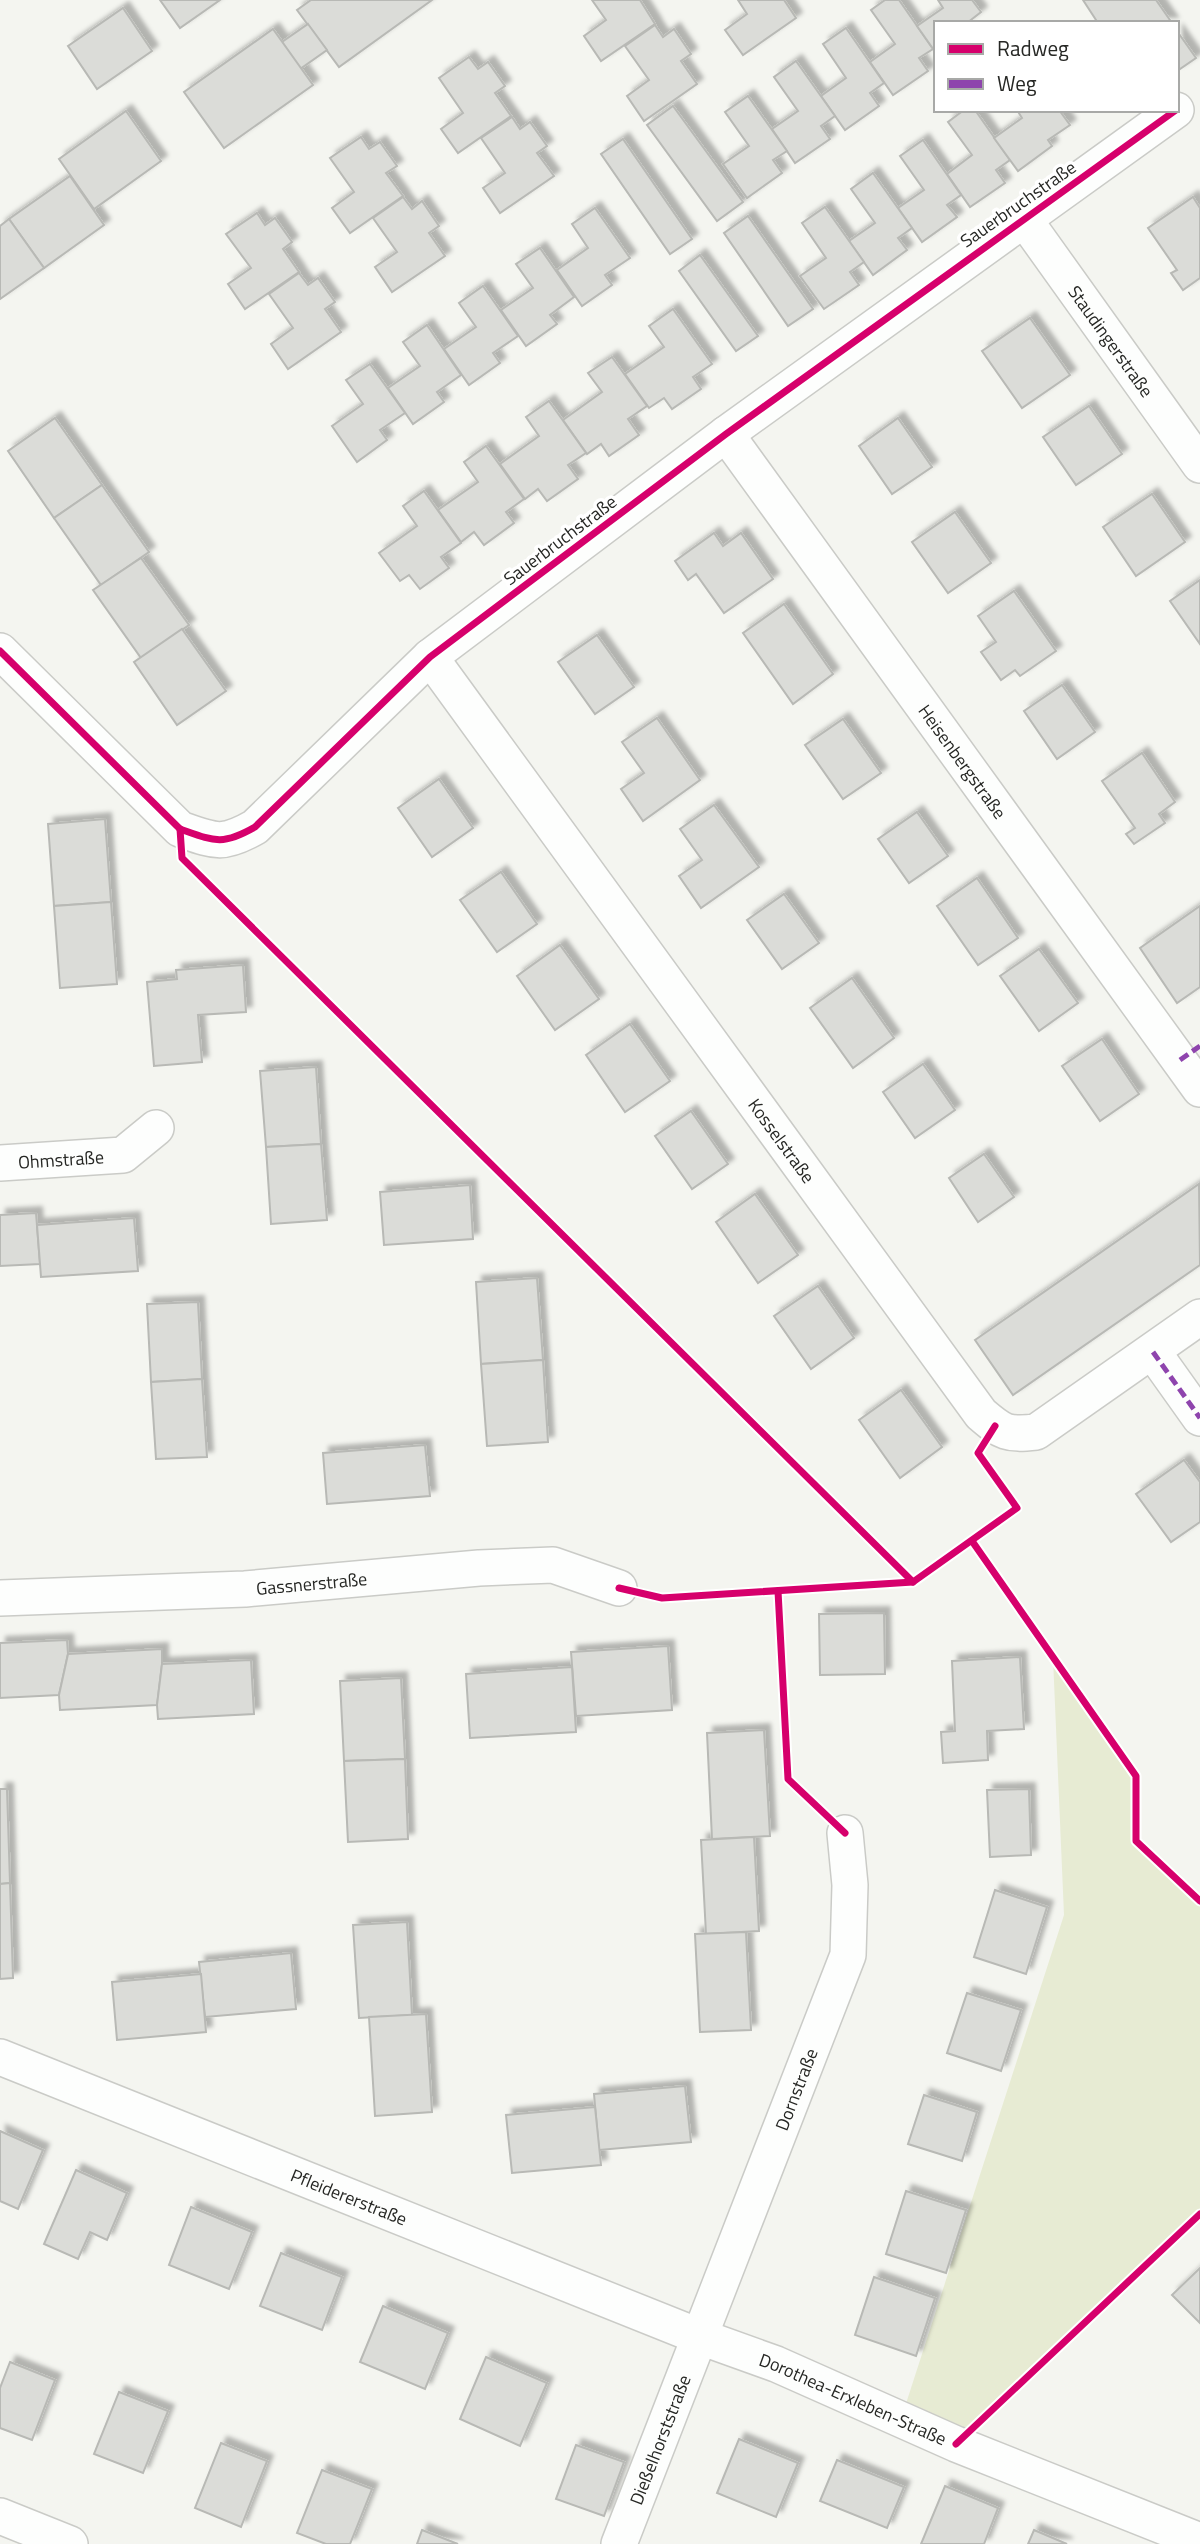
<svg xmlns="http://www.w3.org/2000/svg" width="1200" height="2544" font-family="'Titillium Web',sans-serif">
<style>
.green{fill:#e7ebd3}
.building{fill:#dbdcd8;stroke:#b8b9b5;stroke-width:2;filter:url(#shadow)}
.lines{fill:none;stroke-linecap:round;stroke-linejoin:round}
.minor-casing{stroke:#cacbc7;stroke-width:38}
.minor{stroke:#fdfefd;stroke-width:35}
.quiet{stroke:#8e44ad;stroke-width:5;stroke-dasharray:10 5;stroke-linecap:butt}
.cycleway-casing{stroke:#fff;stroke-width:11}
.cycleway{stroke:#d6006c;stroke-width:7}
.labels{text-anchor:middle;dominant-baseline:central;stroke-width:7;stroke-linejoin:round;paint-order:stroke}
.street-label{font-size:18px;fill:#262724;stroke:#fff}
</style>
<defs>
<filter id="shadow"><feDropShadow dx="6" dy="-6" stdDeviation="2" flood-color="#0004"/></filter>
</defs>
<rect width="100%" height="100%" fill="#f4f5f0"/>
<path class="green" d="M1053,1658l83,118v65l64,60v313l-244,230 -55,-25 163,-504z"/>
<g class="building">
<path d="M160,0h60l-40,28z"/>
<path d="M311,0h121l-93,67 -42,-57z"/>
<path d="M592,0h48l15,24 -54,37 -17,-25 22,-16z"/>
<path d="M738,0h46l12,18 -53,37 -18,-25 22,-16z"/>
<path d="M885,0h14l34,49 -14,9 9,13 -35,24 -23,-33 25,-18 -24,-34z"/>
<path d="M938,0h34l9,12 -14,11h-31v30l-19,-27 26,-18z"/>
<path d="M1083,0h73l16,23h-74z"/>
<path d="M123,8l29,43 -55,38 -29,-43z"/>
<path d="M308,24l19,26 -27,19 -18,-27z"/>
<path d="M655,25l8,12 11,-8 17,25 -10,7 16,23 -53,37 -17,-25 22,-16 -24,-34z"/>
<path d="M846,28l38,55 -14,10 9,13 -34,24 -24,-34 25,-18 -23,-34z"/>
<path d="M273,29l40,56 -89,63 -40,-56z"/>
<path d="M1177,31l19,27 -19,13z"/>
<path d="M469,57l9,12 10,-7 17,24 -10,7 16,23 -53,37 -17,-24 22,-16 -24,-35z"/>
<path d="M796,61l39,55 -14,10 9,13 -35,24 -23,-34 26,-18 -24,-34z"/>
<path d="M748,96l39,55 -14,9 9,13 -35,25 -24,-34 26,-18 -24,-34z"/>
<path d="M673,106l70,96 -26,19 -70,-96z"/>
<path d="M964,110h11l35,50 -14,10 9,13 -35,24 -23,-33 25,-19 -24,-33z"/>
<path d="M1017,110h42l11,15 -22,15 4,6 -34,25 -24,-33 28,-20z"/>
<path d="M126,111l35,50 -67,48 -35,-50z"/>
<path d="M512,117l8,12 10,-7 17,24 -10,7 17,23 -54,37 -17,-25 22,-15 -24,-35z"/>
<path d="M361,137l8,12 11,-7 17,24 -11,7 17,23 -53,37 -18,-25 22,-16 -24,-34z"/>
<path d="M623,139l69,100 -22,15 -69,-100z"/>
<path d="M923,140l38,55 -14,10 10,12 -35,25 -24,-34 26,-18 -24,-34z"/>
<path d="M873,173l39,55 -14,10 9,12 -34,25 -24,-34 26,-18 -24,-34z"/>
<path d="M70,176l34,49 -60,43 -35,-49z"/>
<path d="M403,197l9,12 10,-8 17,25 -10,7 16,23 -53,36 -17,-25 22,-15 -24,-34z"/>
<path d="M1193,197l7,11v70l-17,12 -12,-17 6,-3 -29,-42z"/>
<path d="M825,207l39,55 -14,10 9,13 -35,24 -24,-33 26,-18 -24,-35z"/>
<path d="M595,208l35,50 -25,17 7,10 -30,21 -25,-36 31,-22 -16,-24z"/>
<path d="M257,213l8,12 10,-7 17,24 -9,7 16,23 -54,37 -17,-25 23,-16 -25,-34z"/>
<path d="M748,216l65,93 -25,17 -64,-93z"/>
<path d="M9,219l35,49 -44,31v-73z"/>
<path d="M540,248l34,49 -24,18 7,9 -31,22 -25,-36 32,-22 -17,-24z"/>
<path d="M700,255l58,81 -22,15 -57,-80z"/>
<path d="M299,273l9,12 10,-7 17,24 -10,7 16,23 -53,37 -17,-25 22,-16 -24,-34z"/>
<path d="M483,286l35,50 -25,17 7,10 -31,22 -25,-36 32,-22 -17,-24z"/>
<path d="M673,309l39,55 -19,13 8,12 -29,20 -8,-11 -15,10 -24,-34 39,-27 -15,-21z"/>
<path d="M1030,318l40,57 -48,33 -40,-57z"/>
<path d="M427,325l34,50 -24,17 7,10 -31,22 -25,-36 32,-22 -17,-24z"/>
<path d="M612,357l35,49 -19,13 11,16 -30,21 -8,-12 -14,10 -24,-34 39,-28 -14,-19z"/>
<path d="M370,364l35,49 -25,17 7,10 -30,22 -25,-36 31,-22 -17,-24z"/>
<path d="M549,401l37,52 -18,12 10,14 -31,22 -9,-12 -13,10 -25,-35 39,-28 -13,-19z"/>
<path d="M1089,406l33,48 -46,31 -33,-48z"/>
<path d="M55,418l47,67 -48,33 -46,-67z"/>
<path d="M898,418l34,49 -40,27 -33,-48z"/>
<path d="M486,446l38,53 -18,13 8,11 -30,22 -10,-13 -13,10 -23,-32 40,-28 -14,-20z"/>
<path d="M102,485l47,67 -48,33 -47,-67z"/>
<path d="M424,491l37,52 -20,14 8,11 -29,21 -11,-14 -9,6 -21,-28 38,-27 -14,-20z"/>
<path d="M1152,494l33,48 -49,34 -33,-49z"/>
<path d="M955,512l36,51 -43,30 -36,-51z"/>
<path d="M714,533l9,13 18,-13 32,46 -49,34 -28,-39 -8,6 -13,-19z"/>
<path d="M141,558l48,67 -48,33 -48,-68z"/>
<path d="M1200,580v64l-30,-43z"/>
<path d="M1014,591l42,60 -36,25 -5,-6 -14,10 -20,-28 15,-10 -18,-26z"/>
<path d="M784,604l49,70 -40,30 -50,-71z"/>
<path d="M182,629l44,62 -49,34 -43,-63z"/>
<path d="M597,635l37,52 -39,27 -37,-52z"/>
<path d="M1062,685l33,47 -38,27 -33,-48z"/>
<path d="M657,718l43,62 -57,41 -22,-32 23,-16 -22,-31z"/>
<path d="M843,719l38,54 -38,26 -38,-54z"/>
<path d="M1142,753l33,49 -16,12 6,9 -31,21 -8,-10 9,-6 -33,-47z"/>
<path d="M439,779l34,49 -41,29 -34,-49z"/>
<path d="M714,805l45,62 -58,41 -22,-32 23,-16 -22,-31z"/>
<path d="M917,812l31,44 -39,27 -31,-44z"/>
<path d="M105,819l6,83 -57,4 -6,-82z"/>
<path d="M501,872l36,52 -40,28 -37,-52z"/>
<path d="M977,878l41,60 -40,27 -41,-59z"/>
<path d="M784,894l35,49 -37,26 -35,-49z"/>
<path d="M111,902l6,82 -57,4 -6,-82z"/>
<path d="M1200,906v81l-23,16 -37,-55z"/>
<path d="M560,945l39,54 -44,31 -38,-54z"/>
<path d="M1039,949l39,54 -39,28 -39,-55z"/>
<path d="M243,965l3,47 -48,3 4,47 -48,4 -7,-84 30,-3 -1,-9z"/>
<path d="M852,978l42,60 -41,30 -43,-60z"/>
<path d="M630,1024l40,57 -45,31 -39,-57z"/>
<path d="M1102,1039l37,55 -39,27 -38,-55z"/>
<path d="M923,1064l32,46 -40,28 -32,-46z"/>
<path d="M316,1067l5,77 -55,3 -6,-76z"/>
<path d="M691,1111l37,53 -36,25 -37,-53z"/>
<path d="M321,1144l6,76 -56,4 -5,-77z"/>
<path d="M984,1154l30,43 -36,25 -29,-44z"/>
<path d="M1199,1184l1,81 -187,130 -38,-55z"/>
<path d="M470,1185l3,54 -89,6 -4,-53z"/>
<path d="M755,1194l43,61 -40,28 -42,-61z"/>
<path d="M36,1213l4,51 -40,2v-51z"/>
<path d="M134,1218l4,53 -97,6 -4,-52z"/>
<path d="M537,1278l6,82 -62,4 -5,-82z"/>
<path d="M818,1286l36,52 -43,31 -37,-53z"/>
<path d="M198,1302l4,77 -51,3 -4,-78z"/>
<path d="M543,1360l5,82 -61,4 -6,-82z"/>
<path d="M202,1379l5,78 -51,2 -5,-77z"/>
<path d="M901,1390l41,57 -42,31 -41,-58z"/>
<path d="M425,1445l5,51 -103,8 -4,-51z"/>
<path d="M1184,1460l16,22v40l-29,20 -35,-48z"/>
<path d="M884,1613l1,61 -65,1 -1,-61z"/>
<path d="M67,1640l1,14 -9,41 -59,3v-55z"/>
<path d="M668,1646l4,64 -96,6 -5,-64z"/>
<path d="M162,1649v15l-5,41 -97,5 -1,-15 9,-41z"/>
<path d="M1020,1657l4,72 -37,2 1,29 -45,3 -2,-31 14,-1 -3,-70z"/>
<path d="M251,1660l3,54 -96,5 -1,-14 5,-41z"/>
<path d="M572,1667l4,65 -106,6 -4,-64z"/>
<path d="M401,1678l4,81 -61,2 -4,-80z"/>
<path d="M764,1730l6,106 -58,3 -5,-106z"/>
<path d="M405,1759l3,80 -60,3 -4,-81z"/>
<path d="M0,1789h7l3,94 -10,1z"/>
<path d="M1029,1789l2,66 -41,2 -3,-67z"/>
<path d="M754,1837l5,94 -53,3 -5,-94z"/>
<path d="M10,1883l3,95 -13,1v-95z"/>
<path d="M995,1890l52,17 -21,67 -52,-17z"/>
<path d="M407,1922l5,93 -53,3 -6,-93z"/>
<path d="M746,1932l5,98 -51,2 -5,-98z"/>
<path d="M291,1953l5,56 -91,8 -6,-55z"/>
<path d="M201,1974l5,58 -89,8 -5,-58z"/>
<path d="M967,1993l54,17 -20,61 -54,-18z"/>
<path d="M426,2014l6,98 -57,4 -6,-99z"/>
<path d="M685,2086l6,56 -92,8 -5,-56z"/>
<path d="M924,2095l53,17 -15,49 -54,-17z"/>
<path d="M595,2107l6,58 -89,8 -6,-58z"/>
<path d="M0,2131l43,19 -25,59 -18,-8z"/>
<path d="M76,2170l51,23 -20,47 -17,-8 -12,27 -34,-15z"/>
<path d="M906,2191l60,19 -20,63 -60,-19z"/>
<path d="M191,2207l61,25 -23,57 -60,-24z"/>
<path d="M281,2253l61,24 -20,53 -62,-24z"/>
<path d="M1200,2268v55l-28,-28z"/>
<path d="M874,2277l61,21 -19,58 -61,-21z"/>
<path d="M383,2306l65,27 -23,56 -65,-27z"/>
<path d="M486,2357l61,26 -27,63 -60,-27z"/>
<path d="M10,2362l45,18 -23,60 -32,-12v-40z"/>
<path d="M119,2392l49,19 -25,62 -49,-19z"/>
<path d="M739,2439l59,24 -22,54 -59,-24z"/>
<path d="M221,2443l46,18 -26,66 -46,-19z"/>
<path d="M576,2445l48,17 -20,54 -48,-17z"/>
<path d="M837,2460l67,27 -17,41 -67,-27z"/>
<path d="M322,2470l50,19 -22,55h-24l-29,-11z"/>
<path d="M945,2486l53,22 -14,36h-63z"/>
<path d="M422,2530l36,14h-41z"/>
<path d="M1034,2530l33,14h-39z"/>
</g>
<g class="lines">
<defs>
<g id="minor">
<path id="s1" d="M1024,219l176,246"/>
<path id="s2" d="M726,434l474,655"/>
<path d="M0,651l180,178c34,12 42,17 75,-2l175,-170 296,-223 450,-324"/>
<path id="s3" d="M430,657l551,757c22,19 26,21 55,18l164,-115"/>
<path id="s4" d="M0,1163l123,-8 33,-27"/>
<path d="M1153,1352l47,66"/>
<path id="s5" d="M0,1598l245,-9 234,-21 74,-3 66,23"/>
<path id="s6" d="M0,2057l698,279 78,28 180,80 244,97"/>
<path d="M0,2516l70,28"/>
<path id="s7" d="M619,2544l229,-589 2,-70 -5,-52"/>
</g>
</defs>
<use href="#minor" class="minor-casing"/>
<use href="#minor" class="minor"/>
<g class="quiet">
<path d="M1180,1060l20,-14"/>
<path d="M1153,1352l47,66"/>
</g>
<defs>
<g id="cycleway">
<path d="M0,651l180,178c34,12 42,17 75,-2l175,-170 296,-223 450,-324"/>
<path d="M180,829l2,29 731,724"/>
<path d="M972,1541l164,235v65l64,60"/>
<path d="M619,1588l43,10 251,-16 104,-74 -39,-55 17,-27"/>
<path d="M778,1591l10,188 57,54"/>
<path d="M956,2444l244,-230"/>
</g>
</defs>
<use href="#cycleway" class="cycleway-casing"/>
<use href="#cycleway" class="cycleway"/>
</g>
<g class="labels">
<g class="street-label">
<text transform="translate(1018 204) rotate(-35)">Sauerbruchstraße</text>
<text stroke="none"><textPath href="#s1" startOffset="150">Staudingerstraße</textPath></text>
<text transform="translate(560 540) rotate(-37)">Sauerbruchstraße</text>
<text stroke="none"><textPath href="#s2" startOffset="404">Heisenbergstraße</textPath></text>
<text stroke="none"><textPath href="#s3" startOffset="598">Kosselstraße</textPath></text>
<text stroke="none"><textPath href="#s4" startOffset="61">Ohmstraße</textPath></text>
<text stroke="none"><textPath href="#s5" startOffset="312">Gassnerstraße</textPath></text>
<text stroke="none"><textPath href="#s7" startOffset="488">Dornstraße</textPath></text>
<text stroke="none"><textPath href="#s6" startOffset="376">Pfleidererstraße</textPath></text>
<text stroke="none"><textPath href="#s6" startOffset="919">Dorothea-Erxleben-Straße</textPath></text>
<text stroke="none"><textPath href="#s7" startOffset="112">Dießelhorststraße</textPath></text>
</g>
</g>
<rect x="934" y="21" width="245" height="91" fill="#ffffff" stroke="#a8a9a7" stroke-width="2"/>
<rect x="948" y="44" width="35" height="10" fill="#d6006c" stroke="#a8a9a7" stroke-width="2"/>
<text x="997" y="56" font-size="21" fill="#262724">Radweg</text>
<rect x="948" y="79" width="35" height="10" fill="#8e44ad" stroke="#a8a9a7" stroke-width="2"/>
<text x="997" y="91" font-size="21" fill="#262724">Weg</text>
</svg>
